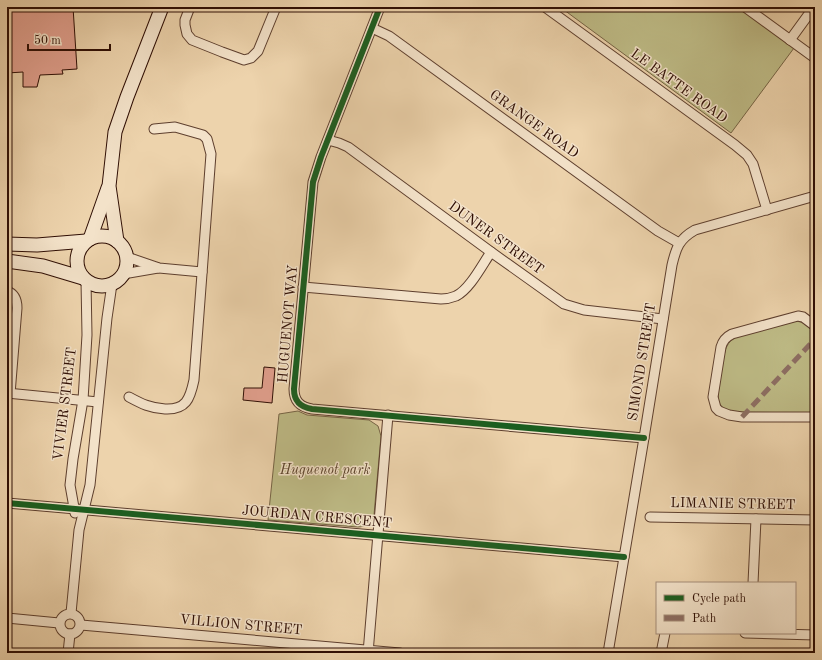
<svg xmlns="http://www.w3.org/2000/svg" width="822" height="660" font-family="'Old Standard TT',serif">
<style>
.green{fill:#bebb86;stroke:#766445}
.building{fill:#e19f8d;stroke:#2f0e04}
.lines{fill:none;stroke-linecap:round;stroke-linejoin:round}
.street-casing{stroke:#5e3f2e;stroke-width:11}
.secondary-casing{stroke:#2f0e04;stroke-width:15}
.street{stroke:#f3e2c9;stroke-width:9}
.secondary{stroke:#f3e2c9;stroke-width:13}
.quiet{stroke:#8d6e63;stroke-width:5;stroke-dasharray:10 5;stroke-linecap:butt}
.cycleway-casing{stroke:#f3e2c9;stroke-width:8}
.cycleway{stroke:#1b5e20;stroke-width:6}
.labels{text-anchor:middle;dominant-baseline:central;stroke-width:3;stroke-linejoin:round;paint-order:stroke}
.street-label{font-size:14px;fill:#2f0e04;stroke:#f3e2c9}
.park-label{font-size:14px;font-style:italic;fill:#5a422b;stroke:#f3e2c9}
</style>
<rect width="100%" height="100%" fill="#edd3ac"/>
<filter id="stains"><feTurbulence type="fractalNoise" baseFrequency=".005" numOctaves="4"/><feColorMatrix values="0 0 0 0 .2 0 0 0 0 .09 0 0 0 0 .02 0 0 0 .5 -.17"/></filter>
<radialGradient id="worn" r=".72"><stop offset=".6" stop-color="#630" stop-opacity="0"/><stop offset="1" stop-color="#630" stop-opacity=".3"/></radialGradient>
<g class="green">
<path d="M560,7h178l56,41 -63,85z"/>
<path d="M796,321l9,2 10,8v82l-84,-1c-5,-3 -10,-4 -12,-10 -3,-6 4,-49 8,-56 2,-4 5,-6 9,-9z"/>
<path d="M298,411l9,4 62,5 9,6 3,10 -7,79c-3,7 -8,12 -16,12l-90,-7 11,-106z"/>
</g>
<g class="building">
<path d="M7,7h66l4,62 -15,1 1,4 -23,1 -3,12h-14v-15l-16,1z"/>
<path d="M264,367l11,1 -3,35 -29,-3 1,-12h18z"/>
</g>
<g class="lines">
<defs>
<g id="street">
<path d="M190,7l-5,13v5l2,9 5,6 30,12 22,8 7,-2 7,-7 18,-44"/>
<path d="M380,7l-59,150 -8,25 -19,207c0,12 6,18 18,20l332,29"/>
<path d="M545,7l190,138 12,10 6,9 14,46"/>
<path d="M745,7l70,51"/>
<path d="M372,28l17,8 269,195 21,12"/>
<path d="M790,40l24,-33"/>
<path d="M328,140l11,3 9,4 143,105 73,52 20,6 79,9"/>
<path d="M127,257l32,11 43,4"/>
<path d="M123,274l35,-6"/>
<path d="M303,287l138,12c5,0 10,-1 15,-3 14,-7 26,-31 35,-44"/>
<path d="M7,291c8,3 10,9 10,17l-7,86"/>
<path d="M815,326l-12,-9 -5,-1 -66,18c-6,3 -9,6 -11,13l-8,50 3,11 3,3 10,4 13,2h73"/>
<path d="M7,393l91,9"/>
<path d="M129,397c13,7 21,11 36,12 21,1 25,-10 29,-29l17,-226 -4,-15 -4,-4 -28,-8 -21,2"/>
<path d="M7,503l617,54"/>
<path d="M75,513l-5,-28 3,-26 10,-59 4,-65 -1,-54"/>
<path d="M650,517l165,3"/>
<path d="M753,583l3,-64"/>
<path d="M71,613l8,-83 11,-45 17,-167 5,-34"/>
<circle cx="70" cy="624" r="10"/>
<path d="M7,618l52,5"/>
<path d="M81,625l319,28"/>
<path d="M745,633l70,2"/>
<path d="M68,653l2,-19"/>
<path d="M368,653l20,-238"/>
<path d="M608,653l36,-215 28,-173c4,-17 7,-26 23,-35l120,-34"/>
<path d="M661,653l4,-20"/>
</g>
<g id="secondary">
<circle cx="102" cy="261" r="25"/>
<path d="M90,239l18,-51"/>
<path d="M117,241l-8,-55 6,-54 12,-35 35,-90"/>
<path d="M7,244l30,1 49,-4"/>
<path d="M7,261l36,5 40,12"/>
</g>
</defs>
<use href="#street" class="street-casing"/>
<use href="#secondary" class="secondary-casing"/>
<use href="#street" class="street"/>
<use href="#secondary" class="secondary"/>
<path class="quiet" d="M742,417l73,-78"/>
<defs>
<g id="cycleway">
<path d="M380,7l-59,150 -8,25 -19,207c0,12 6,18 18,20l332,29"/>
<path d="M7,503l617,54"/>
</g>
</defs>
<use href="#cycleway" class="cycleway-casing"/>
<use href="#cycleway" class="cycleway"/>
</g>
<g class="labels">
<g class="street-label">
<text transform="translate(679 86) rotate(36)">LE BATTE ROAD</text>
<text transform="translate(534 124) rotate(36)">GRANGE ROAD</text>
<text transform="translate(496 238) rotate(36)">DUNER STREET</text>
<text transform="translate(288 324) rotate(-85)">HUGUENOT WAY</text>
<text transform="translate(642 362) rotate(-81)">SIMOND STREET</text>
<text transform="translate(65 404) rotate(-83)">VIVIER STREET</text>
<text transform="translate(733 504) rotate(1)">LIMANIE STREET</text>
<text transform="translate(317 517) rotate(5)">JOURDAN CRESCENT</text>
<text transform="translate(241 625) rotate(5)">VILLION STREET</text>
</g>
<g class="park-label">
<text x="325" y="470">Huguenot park</text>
</g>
</g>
<rect width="822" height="660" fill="none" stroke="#edd3ac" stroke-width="24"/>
<rect x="8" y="8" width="806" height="644" fill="none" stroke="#2f0e04" stroke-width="2"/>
<rect x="12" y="12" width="798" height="636" fill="none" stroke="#2f0e04"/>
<rect x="656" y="582" width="140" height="52" fill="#f3e2c9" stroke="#a58d7a"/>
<rect x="664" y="595" width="20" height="6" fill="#1b5e20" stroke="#a58d7a"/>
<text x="692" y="602" font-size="12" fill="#2f0e04">Cycle path</text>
<rect x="664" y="615" width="20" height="6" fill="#8d6e63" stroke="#a58d7a"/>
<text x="692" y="622" font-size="12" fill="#2f0e04">Path</text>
<path d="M28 44v6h82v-6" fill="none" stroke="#2f0e04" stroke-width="2"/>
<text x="34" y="44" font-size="12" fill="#2f0e04" stroke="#f3e2c9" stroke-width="3" paint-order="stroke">50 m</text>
<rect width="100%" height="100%" filter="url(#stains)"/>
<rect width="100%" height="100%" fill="url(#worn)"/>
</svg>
